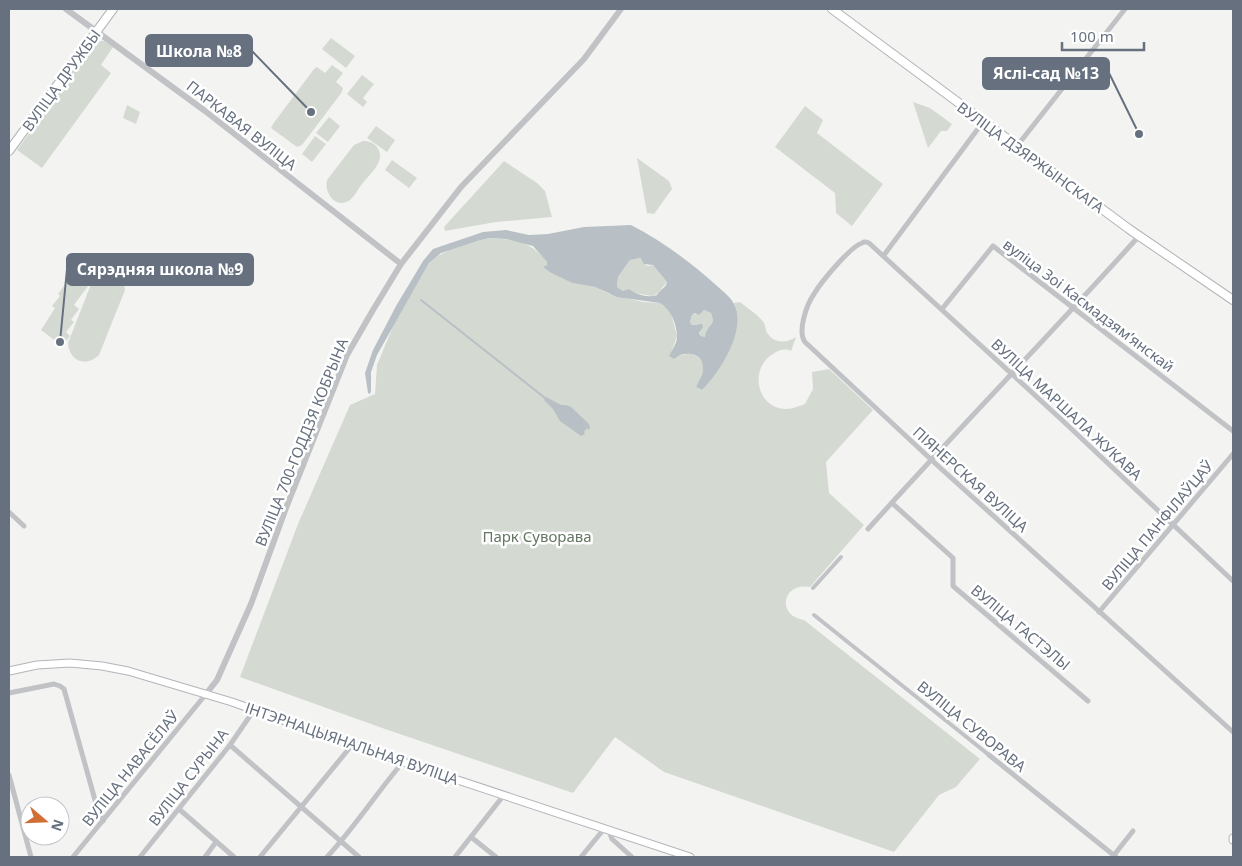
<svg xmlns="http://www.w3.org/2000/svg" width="1242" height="866" font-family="'Noto Sans',sans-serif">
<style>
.green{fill:#d4dad2}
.water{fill:#b8c0c5;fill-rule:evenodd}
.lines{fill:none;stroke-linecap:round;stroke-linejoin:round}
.stream{stroke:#b8c0c5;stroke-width:2}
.secondary-casing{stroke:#b2b5ba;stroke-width:9}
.primary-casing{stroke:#b1b4b8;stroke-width:10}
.pedestrian{stroke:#c0c2c6;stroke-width:4}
.minor{stroke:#c0c2c6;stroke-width:5}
.tertiary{stroke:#c0c2c6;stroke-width:6}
.secondary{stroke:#fff;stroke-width:7}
.primary{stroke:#fff;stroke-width:8}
.labels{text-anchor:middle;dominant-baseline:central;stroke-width:5;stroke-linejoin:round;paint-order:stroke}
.street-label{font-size:15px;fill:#66707f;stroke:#fff}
.park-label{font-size:15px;fill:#657664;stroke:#fff}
.leader{fill:none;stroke:#66707f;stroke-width:2}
.callout-dot{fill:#66707f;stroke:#fff;stroke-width:2}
.callout{fill:#66707f;stroke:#66707f;stroke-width:2}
.callout-label{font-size:16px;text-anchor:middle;font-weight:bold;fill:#fff}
</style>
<rect width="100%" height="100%" fill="#f3f4f1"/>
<g class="green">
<path d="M331,38l24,18 -9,12 -24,-19z"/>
<path d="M99,41h5l9,6 -12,18 10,8 -69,95 -25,-18 78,-107z"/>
<path d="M332,65l11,8 -7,9 7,6 -1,4 -40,53 -5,2 -26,-19 2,-4 41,-55 3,-2 8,6z"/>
<path d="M362,75l12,9 -11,14 4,4 -4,5 -16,-13z"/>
<path d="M913,102l17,6 22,16 -5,7h-6l-13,17z"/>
<path d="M127,105l13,7 -4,12 -13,-6z"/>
<path d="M805,106l18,14 -6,13 66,51 -31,42 -16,-13 -1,-20 -60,-46z"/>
<path d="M329,117l11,9 -12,16 -12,-9z"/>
<path d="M376,126l19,14 -8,12 -20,-14z"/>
<path d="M315,136l11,8 -14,18 -10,-8z"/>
<path d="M363,141c5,0 10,1 14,6 10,13 -7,27 -15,37 -4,5 -7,12 -12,16 -14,10 -26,-7 -23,-20l27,-35z"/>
<path d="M637,158l32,23 3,8 -18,25 -7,-1z"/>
<path d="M392,160l25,18 -8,10 -24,-18z"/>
<path d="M504,161l33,22 8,8 7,26 -56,5 -51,9 -1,-4z"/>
<path d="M489,238c26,2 41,2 58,24v3l-3,2 7,6 21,10 23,4 14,7 34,8 17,1 6,4 5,6 6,23 -7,20c15,2 19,-9 33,6v9l-7,16 6,3c22,-25 40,-53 32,-87l6,-1c7,6 19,13 24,21 2,3 1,8 4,11 7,10 19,9 28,3l-5,14c-6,-3 -13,-1 -18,3 -24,14 -17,54 13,55 6,0 13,-3 19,-5l8,-15 -1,-17 17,-3 44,41 -47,52 3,31 35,32 -54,62c-28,-5 -34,29 -6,33l176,139 -24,28 -17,8 -45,57 -230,-80 -49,-35 -42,56 -188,-64 -145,-52 58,-153 52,-119 25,-11 2,-29 17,-41 35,-61c12,-13 43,-21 60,-25z"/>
<path d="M639,258l8,8 6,-1 14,17 -10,12 -5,2 -29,-5 -6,-4 1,-10 12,-17z"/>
<path d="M108,272c10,2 16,8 17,18l-26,65c-13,13 -30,6 -31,-12l25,-64 9,-6z"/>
<path d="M72,275l16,11 -14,19 5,4 -8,11 3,2 -8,10 4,4 -8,10 -21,-16 14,-22 -3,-2 8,-10 -2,-2z"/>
<path d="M704,310l7,3 2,7 -4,9 -2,1 -2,7 -4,-1 -4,-12 -5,1 -2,-3 2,-7z"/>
</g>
<g class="water">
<path d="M631,225c31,16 58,36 85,60 5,5 15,12 18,19 13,26 -14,68 -32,86l-6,-3c2,-6 7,-12 7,-18 1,-17 -19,-19 -29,-10l-5,-3c3,-6 8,-13 8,-19 0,-12 -6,-28 -17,-34l-43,-6 -22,-10 -23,-4 -21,-10 -8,-6 4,-2v-3l-14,-16 -27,-7 -17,-1 -12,3 -36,12 -12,10 -52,92 -6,17v19l-1,3 -2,-1 -3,-20 8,-23 23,-44 27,-45 10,-12 50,-17 23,-2 23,5 19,-1 36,-7zM640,258l4,6 9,1 14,17c-1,6 -7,7 -10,13 -9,3 -20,0 -28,-6l-6,2 -6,-4 1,-10 12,-17zM704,310l7,3 2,7c-2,7 -8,10 -8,17l-4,-1 -2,-3 4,-6 -1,-3 -10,1 -2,-3 2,-7 3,-2 4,2z"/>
<path d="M546,397l15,8h5l5,2 18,17 1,4 -1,2 -2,-2 -3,4 1,2 -4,2 -21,-15 -7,-12 -9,-9z"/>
</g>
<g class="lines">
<path class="stream" d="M421,300l124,98"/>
<defs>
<g id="secondary">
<path d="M9,671l28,-6 33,-2 32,3 26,5 104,31 120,43 338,112"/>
<path d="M1233,838v2"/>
</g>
<g id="primary">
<path d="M832,9l297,220 104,71"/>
<path d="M9,151l104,-142"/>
</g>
</defs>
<use href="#secondary" class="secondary-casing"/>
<use href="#primary" class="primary-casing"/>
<g class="pedestrian">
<path d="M813,588l28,-31"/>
<path d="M814,615l175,140"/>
</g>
<g class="minor">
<path d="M1017,146l108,-137"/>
<path d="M884,255l99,-133"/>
<path d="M942,309l51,-63 240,185"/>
<path d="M892,503l61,55v28l135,115"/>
<path d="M9,512l15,14"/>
<path d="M868,529c89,-99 182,-194 271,-293"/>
<path d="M1233,581l-170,-160 -194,-178c-3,-1 -4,-2 -7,0 -12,4 -41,39 -48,51 -7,10 -17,37 -9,48l132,123 296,267"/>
<path d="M1099,612l134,-158"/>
<path d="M9,693l45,-9 6,2 4,3 31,111 8,21"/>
<path d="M230,745l129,112"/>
<path d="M989,755l127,102"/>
<path d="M9,775l22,82"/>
<path d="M179,809l55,48"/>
<path d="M609,831l3,8 20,18"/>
<path d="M471,837l25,20"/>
<path d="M1114,855l19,-24"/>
<path d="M73,857l133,-163"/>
<path d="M140,857l90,-112 24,-35"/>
<path d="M205,857l11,-15"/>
<path d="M260,857l92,-112"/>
<path d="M327,857c26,-28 47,-60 71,-89l2,-7"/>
<path d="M455,857l49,-62"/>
<path d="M581,857l23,-28"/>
</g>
<g class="tertiary">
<path d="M66,9l139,102 196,153"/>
<path d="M206,694l11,-14 34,-76 35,-96 61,-153 26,-45 28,-46 60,-77 123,-128 37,-50"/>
</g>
<use href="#secondary" class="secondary"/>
<use href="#primary" class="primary"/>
</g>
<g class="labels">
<g class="street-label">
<text transform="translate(61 80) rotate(-54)">ВУЛІЦА ДРУЖБЫ</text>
<text transform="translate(242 125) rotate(38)">ПАРКАВАЯ ВУЛІЦА</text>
<text transform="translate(1031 157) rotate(36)">ВУЛІЦА ДЗЯРЖЫНСКАГА</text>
<text transform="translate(1089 305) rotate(37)">вуліца Зоі Касмадзямʼянскай</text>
<text transform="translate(1067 409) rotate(43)">ВУЛІЦА МАРШАЛА ЖУКАВА</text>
<text transform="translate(301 442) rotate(-68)">ВУЛІЦА 700-ГОДДЗЯ КОБРЫНА</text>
<text transform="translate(971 479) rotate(42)">ПІЯНЕРСКАЯ ВУЛІЦА</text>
<text transform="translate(1157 525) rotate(-50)">ВУЛІЦА ПАНФІЛАЎЦАЎ</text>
<text transform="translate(1021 627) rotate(40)">ВУЛІЦА ГАСТЭЛЫ</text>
<text transform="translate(972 726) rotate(39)">ВУЛІЦА СУВОРАВА</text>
<text transform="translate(352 743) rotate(19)">ІНТЭРНАЦЫЯНАЛЬНАЯ ВУЛІЦА</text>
<text transform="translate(130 768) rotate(-51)">ВУЛІЦА НАВАСЁЛАЎ</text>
<text transform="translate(188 777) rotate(-52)">ВУЛІЦА СУРЫНА</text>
</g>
<g class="park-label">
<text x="537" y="536">Парк Суворава</text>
</g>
</g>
<path class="leader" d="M311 112L252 51M1139 134L1109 73M60 342L67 269"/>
<g class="callout-dot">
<circle cx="311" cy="112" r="5"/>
<circle cx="1139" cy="134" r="5"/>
<circle cx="60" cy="342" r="5"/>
</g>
<g class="callout">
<rect x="146" y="35" width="106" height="31" rx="5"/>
<rect x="983" y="58" width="126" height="31" rx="5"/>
<rect x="67" y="254" width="186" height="31" rx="5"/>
</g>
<g class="callout-label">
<text x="199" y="57">Школа №8</text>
<text x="1046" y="79">Яслі-сад №13</text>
<text x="160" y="275">Сярэдняя школа №9</text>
</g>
<rect width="1242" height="866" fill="none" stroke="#66707f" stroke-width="20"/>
<g transform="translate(45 821) rotate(109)"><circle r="24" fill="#ffffff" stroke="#c2c6cc"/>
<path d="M0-4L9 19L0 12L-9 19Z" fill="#d16e34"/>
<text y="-8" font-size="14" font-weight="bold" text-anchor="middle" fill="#66707f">N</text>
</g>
<path d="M1062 42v8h82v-8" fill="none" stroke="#66707f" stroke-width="2.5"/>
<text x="1070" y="42" font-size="15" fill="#66707f" stroke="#ffffff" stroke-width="4" paint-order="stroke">100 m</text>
</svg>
